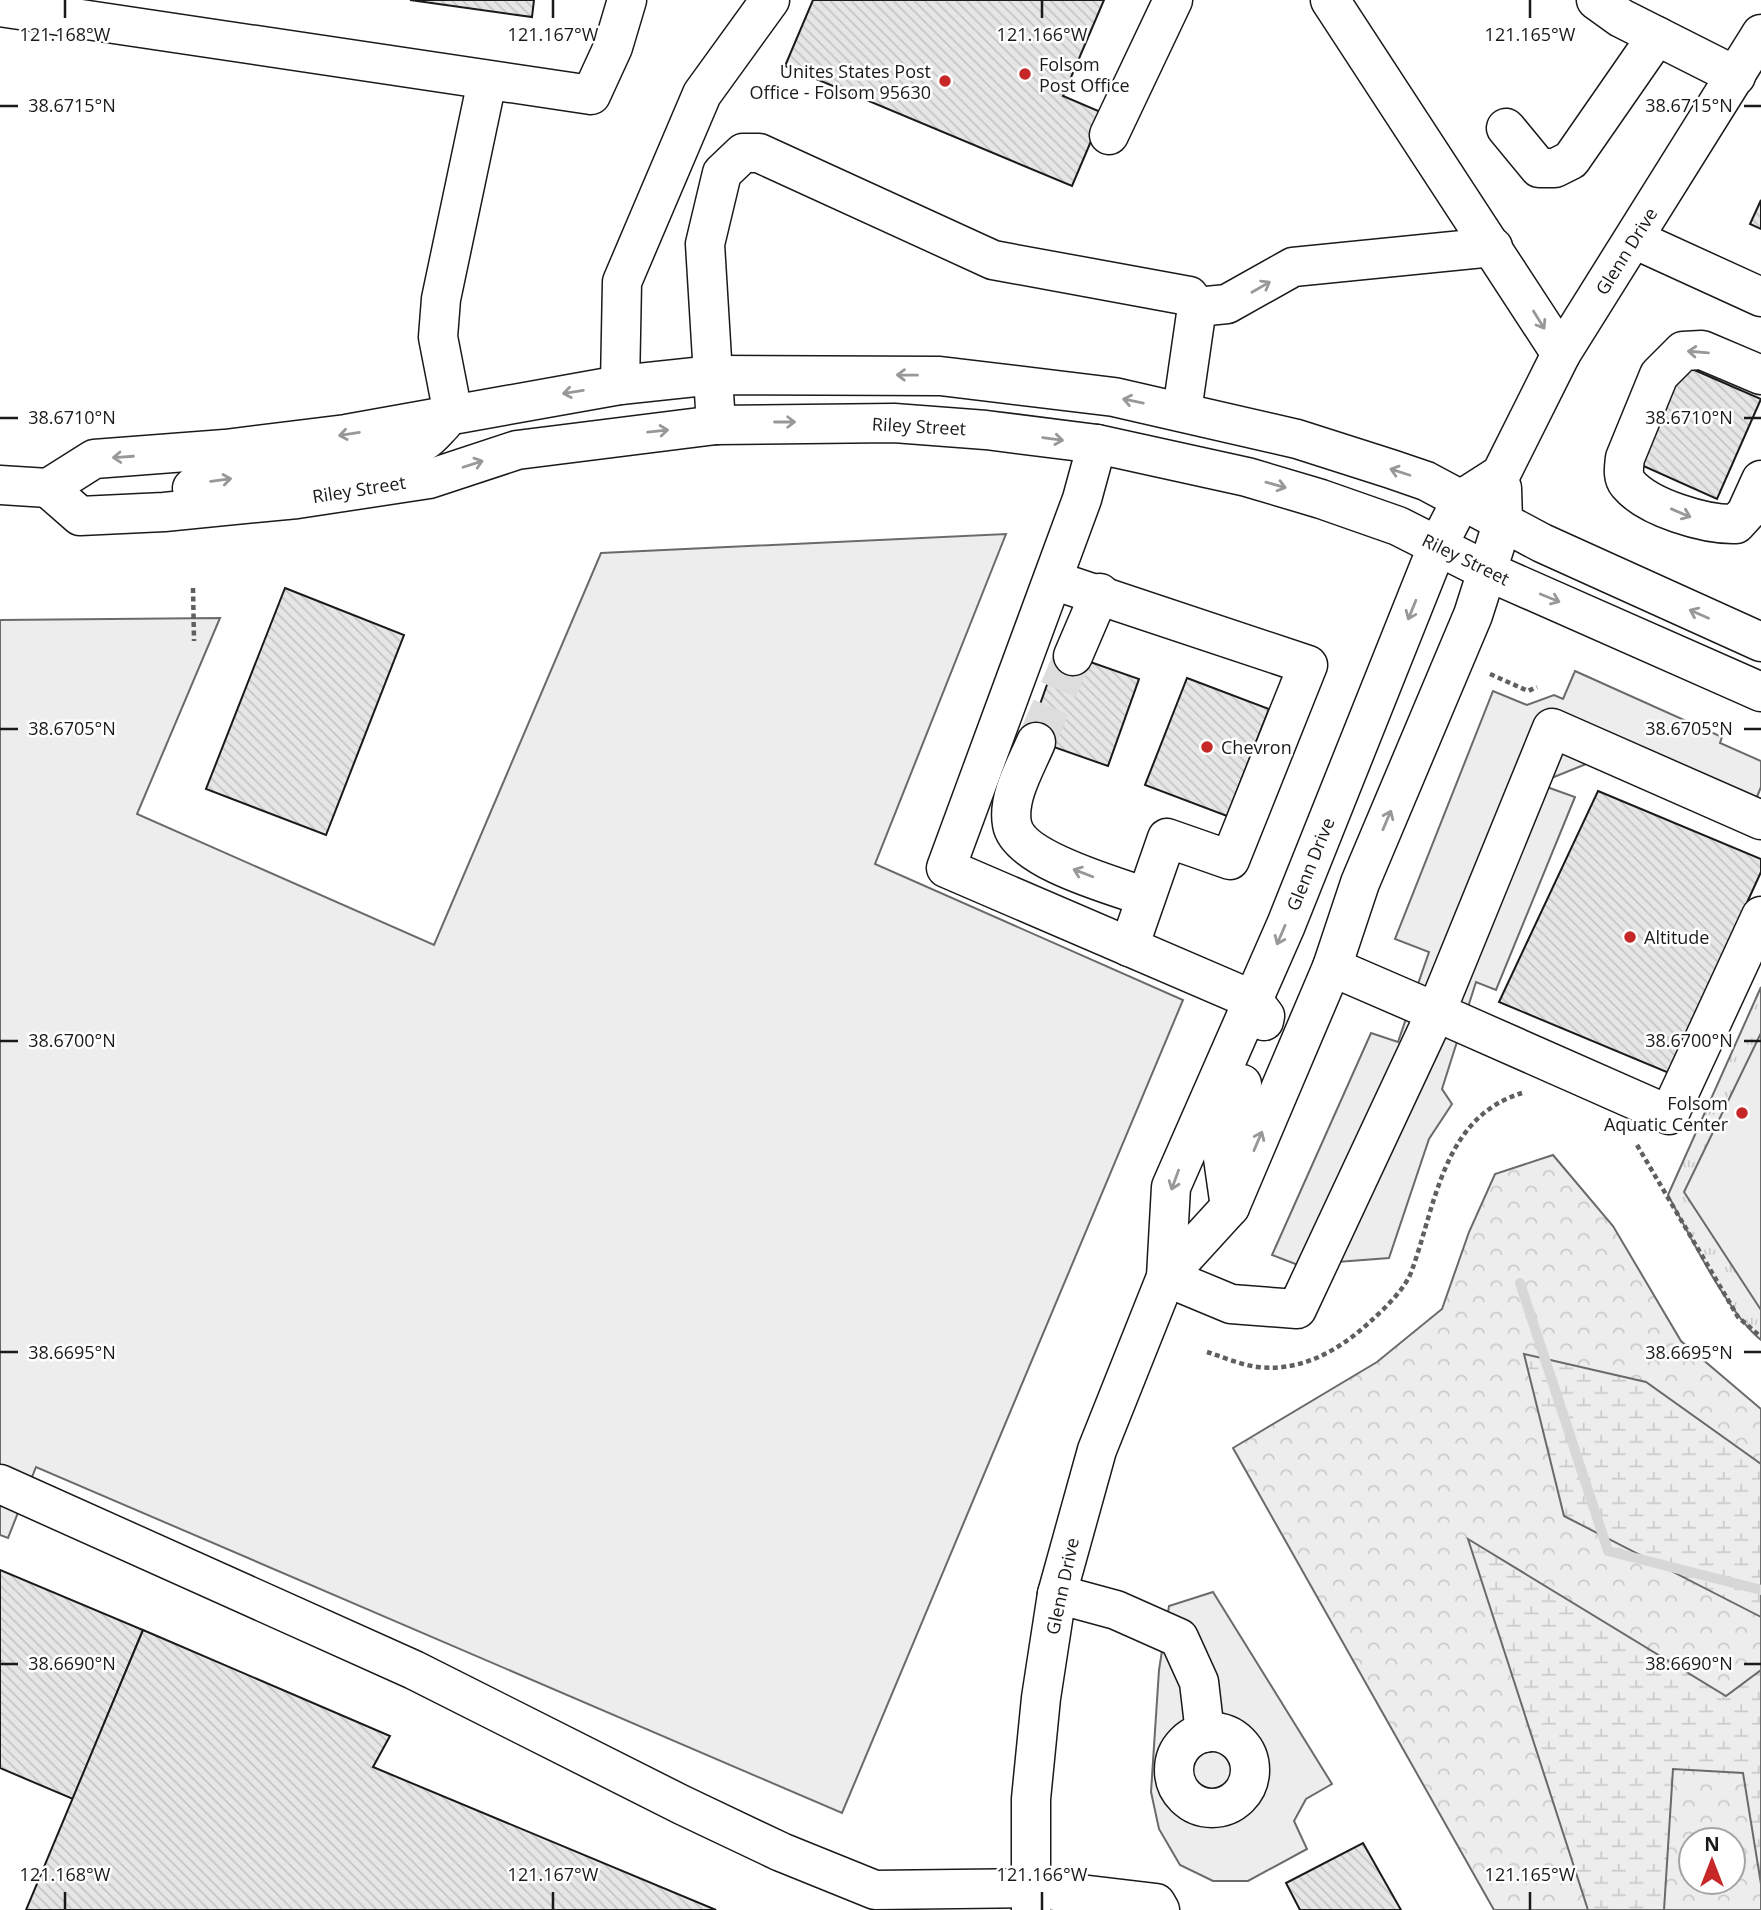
<svg xmlns="http://www.w3.org/2000/svg" width="1761" height="1910" font-family="'Open Sans',sans-serif">
<style>
.grass{fill:url(#grass-tufts);stroke:#6a6a6a;stroke-width:2}
.forest{fill:url(#forest-crowns);stroke:#6a6a6a;stroke-width:2;fill-rule:evenodd}
.wetland{fill:url(#wetland-marsh);stroke:#6a6a6a;stroke-width:2}
.built{fill:#ededed;stroke:#6a6a6a;stroke-width:2}
.lines{fill:none;stroke-linecap:round;stroke-linejoin:round}
.stream{stroke:#d7d7d7;stroke-width:10}
.building{fill:url(#building-back-hatch);stroke:#1a1a1a;stroke-width:2}
.minor-tunnel{stroke:#ddd;stroke-width:38;stroke-dasharray:38 19;stroke-linecap:butt}
.minor-casing{stroke:#1a1a1a;stroke-width:41}
.major-casing{stroke:#1a1a1a;stroke-width:41}
.path{stroke:#5f5f5f;stroke-width:4.5;stroke-dasharray:5 3.5;stroke-linecap:butt}
.minor{stroke:#fff;stroke-width:38}
.major{stroke:#fff;stroke-width:38}
.oneway{stroke:#989898}
.ticks{fill:none;stroke:#1a1a1a;stroke-width:2.5}
.poi-dot{fill:#c62828;stroke:#fff;stroke-width:2.5}
.labels{text-anchor:middle;dominant-baseline:central;stroke-width:5;stroke-linejoin:round;paint-order:stroke}
.poi-label{font-size:18px;fill:#1a1a1a;stroke:#fff;text-anchor:start}
.street-label{font-size:18px;fill:#1a1a1a;stroke:#fff}
.ticks-label{font-size:18px;text-anchor:middle;fill:#1a1a1a;stroke:#fff;stroke-width:5;stroke-linejoin:round;paint-order:stroke}
</style>
<defs>
<pattern id="grass-tufts" width="24" height="20" patternUnits="userSpaceOnUse" patternTransform="scale(1.75)"><rect width="24" height="20" fill="#ededed"/><path d="M3 7l-1-3M5 7V3M7 7l1-3M15 17l-1-3M17 17v-4M19 17l1-3" fill="none" stroke="#cbcbcb"/></pattern>
<pattern id="forest-crowns" width="20" height="18" patternUnits="userSpaceOnUse" patternTransform="scale(1.75)"><rect width="20" height="18" fill="#ededed"/><path d="M2 6a3 3 0 1 1 6 0M12 15a3 3 0 1 1 6 0" fill="none" stroke="#cbcbcb"/></pattern>
<pattern id="wetland-marsh" width="20" height="14" patternUnits="userSpaceOnUse" patternTransform="scale(1.75)"><rect width="20" height="14" fill="#ededed"/><path d="M1 5h8M5 5V1M11 12h8M15 12V8" fill="none" stroke="#cbcbcb"/></pattern>
<pattern id="building-back-hatch" width="6" height="6" patternUnits="userSpaceOnUse" patternTransform="scale(1.75)"><rect width="6" height="6" fill="#e6e6e6"/><path d="M-1 5l2 2M0 0l6 6M5-1l2 2" fill="none" stroke="#c5c5c5"/></pattern>
</defs>
<rect width="100%" height="100%" fill="#fff"/>
<path class="grass" d="M1761,987v353c-33,-26 -72,-106 -93,-145z"/>
<path class="forest" d="M1553,1155l60,71 68,115 80,68v501h-267l-261,-462 144,-86 65,-53 27,-77 26,-58zM1691,1840h42v42h-42z"/>
<g class="wetland">
<path d="M1524,1354l122,28 115,82v153l-197,-101z"/>
<path d="M1468,1539l258,157 35,-26v214l-18,-111 -70,-4 -9,141h-76z"/>
</g>
<g class="built">
<path d="M1006,534l-131,330 308,136 -341,813 -806,-346 -28,71 -8,-3v-915l220,-2 -83,196 297,131 167,-392z"/>
<path d="M1575,671l147,66 -2,6 41,18v26l-18,44 -152,-69 -42,17 -2,8 28,10 -79,193 -20,-8 -34,107 10,15 -23,35 -40,119 -91,7 -26,-10 99,-222 27,9 31,-90 -34,-13 98,-248 34,14 27,-10 9,4z"/>
<path d="M1761,1033v277l-77,-118z"/>
<path d="M1213,1592l119,192 -26,15 -12,22 13,28 -59,32h-35l-33,-16 -21,-36 -8,-37 8,-122 10,-64z"/>
</g>
<g class="lines">
<path class="stream" d="M1520,1283l88,268 153,39"/>
</g>
<g class="building">
<path d="M410,0h124l-2,17z"/>
<path d="M813,0h291l-41,96 40,17 -31,73 -287,-120z"/>
<path d="M1761,200v29l-11,-5z"/>
<path d="M1683,365l78,34 -44,100 -78,-35z"/>
<path d="M285,588l119,47 -78,200 -120,-46z"/>
<path d="M1059,651l80,28 -31,87 -80,-28z"/>
<path d="M1187,678l82,31 -42,107 -82,-31z"/>
<path d="M1598,791l163,68v13l-92,201 -170,-71z"/>
<path d="M0,1570l143,60 -70,169 -73,-31z"/>
<path d="M143,1630l247,106 -17,31 343,143h-690z"/>
<path d="M1363,1843l38,67h-101l-14,-27z"/>
</g>
<g class="lines">
<path class="minor-tunnel" d="M1036,742l37,-86"/>
<defs>
<g id="minor">
<path d="M1330,0l231,354"/>
<path d="M1596,0l25,18 115,58"/>
<path d="M0,7l591,88 22,-48 14,-47"/>
<path d="M1506,128l33,40h16l16,-8 86,-124"/>
<path d="M1109,135l64,-135"/>
<path d="M1634,239l127,58"/>
<path d="M1197,307l30,-3 66,-37 200,-20"/>
<path d="M1761,375l-59,-25 -19,1 -24,24 -34,83c-1,9 -3,19 3,26 20,24 78,41 108,40l10,-11 15,-33"/>
<path d="M620,385l2,-103 80,-188 68,-94"/>
<path d="M453,414l-15,-77 3,-38 46,-218"/>
<path d="M716,425l-11,-181 17,-71 21,-20h16l234,107 196,36 8,11 -15,104"/>
<path d="M1097,444l-15,55 -136,369 307,132 12,16 -1,5"/>
<path d="M1053,580l255,85 -78,195 -63,-22 -38,109"/>
<path d="M1073,656l27,-63"/>
<path d="M1036,742c-10,24 -29,55 -24,82 6,36 103,62 134,73"/>
<path d="M1761,820l-209,-92 -116,284 233,103 92,-199"/>
<path d="M1230,1207l-9,-63 21,-60"/>
<path d="M1166,1277l64,-70 102,-240 28,-84 113,-268 30,-94 -1,-33"/>
<path d="M1166,1277l65,27 66,5 139,-297 -104,-45"/>
<path d="M0,1484l414,186 268,135 99,47 94,38 155,-2 126,15 4,7"/>
<path d="M1057,1594l59,16 63,28 20,44 6,51"/>
<circle cx="1212" cy="1770" r="38"/>
<path d="M1031,1910v-111l10,-101 16,-104 40,-144 69,-173 5,-90 115,-262 151,-378 25,-48 39,-25 60,-120 200,-320"/>
</g>
<g id="major">
<path d="M0,485l48,3 46,-29 131,-10 121,-15 274,-49 94,-10 226,1 174,21 183,42 94,30 35,12 116,62 219,99"/>
<path d="M48,488l32,28 84,-4 133,-13 132,-20 88,-29 199,-25 178,-2 92,7 111,14 150,33 74,22 77,27 89,45 274,121"/>
<path d="M192,488l7,-6c57,-6 177,-12 224,-40 8,-5 14,-13 20,-19"/>
</g>
</defs>
<use href="#minor" class="minor-casing"/>
<use href="#major" class="major-casing"/>
<g class="path">
<path d="M193,588l1,53"/>
<path d="M1490,674l38,17 9,-4"/>
<path d="M1637,1145l101,172 23,20"/>
<path d="M1207,1352c16,5 34,13 51,15 45,5 83,-18 114,-47 14,-13 34,-32 40,-50 24,-66 31,-153 110,-177"/>
</g>
<use href="#minor" class="minor"/>
<use href="#major" class="major"/>
</g>
<defs><path id="oneway-shaft" d="M-6 0H5M1.5-3L5.5 0L1.5 3" fill="none" stroke-width="1.6" stroke-linecap="round" stroke-linejoin="round" transform="scale(1.75)"/></defs>
<g class="oneway">
<use href="#oneway-shaft" transform="translate(1261 287) rotate(-30)"/>
<use href="#oneway-shaft" transform="translate(1539 320) rotate(58)"/>
<use href="#oneway-shaft" transform="translate(1698 352) rotate(-175)"/>
<use href="#oneway-shaft" transform="translate(907 375) rotate(-179)"/>
<use href="#oneway-shaft" transform="translate(573 392) rotate(171)"/>
<use href="#oneway-shaft" transform="translate(1133 401) rotate(-168)"/>
<use href="#oneway-shaft" transform="translate(785 422)"/>
<use href="#oneway-shaft" transform="translate(658 431) rotate(-6)"/>
<use href="#oneway-shaft" transform="translate(349 434) rotate(171)"/>
<use href="#oneway-shaft" transform="translate(1053 439) rotate(8)"/>
<use href="#oneway-shaft" transform="translate(123 457) rotate(176)"/>
<use href="#oneway-shaft" transform="translate(473 464) rotate(-18)"/>
<use href="#oneway-shaft" transform="translate(1400 472) rotate(-162)"/>
<use href="#oneway-shaft" transform="translate(221 480) rotate(-7)"/>
<use href="#oneway-shaft" transform="translate(1276 485) rotate(16)"/>
<use href="#oneway-shaft" transform="translate(1681 513) rotate(23)"/>
<use href="#oneway-shaft" transform="translate(1550 598) rotate(22)"/>
<use href="#oneway-shaft" transform="translate(1412 610) rotate(112)"/>
<use href="#oneway-shaft" transform="translate(1699 614) rotate(-156)"/>
<use href="#oneway-shaft" transform="translate(1387 820) rotate(-67)"/>
<use href="#oneway-shaft" transform="translate(1083 873) rotate(-159)"/>
<use href="#oneway-shaft" transform="translate(1281 935) rotate(113)"/>
<use href="#oneway-shaft" transform="translate(1258 1141) rotate(-67)"/>
<use href="#oneway-shaft" transform="translate(1175 1180) rotate(110)"/>
</g>
<path class="ticks" d="M65,0v18M553,0v18M1042,0v18M1530,0v18M0,106h18M1744,106h17M0,418h18M1744,418h17M0,729h18M1744,729h17M0,1041h18M1744,1041h17M0,1352h18M1744,1352h17M0,1664h18M1744,1664h17M65,1892v18M553,1892v18M1042,1892v18M1530,1892v18"/>
<g class="poi-dot">
<circle cx="1025" cy="74" r="7"/>
<circle cx="945" cy="81" r="7"/>
<circle cx="1207" cy="747" r="7"/>
<circle cx="1630" cy="937" r="7"/>
<circle cx="1742" cy="1113" r="7"/>
</g>
<g class="labels">
<g class="poi-label">
<text x="1039" y="64">Folsom<tspan x="1039" dy="21">Post Office</tspan></text>
<text x="931" y="71" text-anchor="end">Unites States Post<tspan x="931" dy="21">Office - Folsom 95630</tspan></text>
<text x="1221" y="747">Chevron</text>
<text x="1644" y="937">Altitude</text>
<text x="1728" y="1103" text-anchor="end">Folsom<tspan x="1728" dy="21">Aquatic Center</tspan></text>
</g>
<g class="street-label">
<text transform="translate(1626 251) rotate(-58)">Glenn Drive</text>
<text transform="translate(919 426) rotate(3)">Riley Street</text>
<text transform="translate(359 489) rotate(-9)">Riley Street</text>
<text transform="translate(1466 559) rotate(26)">Riley Street</text>
<text transform="translate(1310 864) rotate(-68)">Glenn Drive</text>
<text transform="translate(1062 1586) rotate(-78)">Glenn Drive</text>
</g>
</g>
<g class="ticks-label">
<text x="65" y="41">121.168°W</text>
<text x="553" y="41">121.167°W</text>
<text x="1042" y="41">121.166°W</text>
<text x="1530" y="41">121.165°W</text>
<text x="72" y="112">38.6715°N</text>
<text x="1689" y="112">38.6715°N</text>
<text x="72" y="424">38.6710°N</text>
<text x="1689" y="424">38.6710°N</text>
<text x="72" y="735">38.6705°N</text>
<text x="1689" y="735">38.6705°N</text>
<text x="72" y="1047">38.6700°N</text>
<text x="1689" y="1047">38.6700°N</text>
<text x="72" y="1359">38.6695°N</text>
<text x="1689" y="1359">38.6695°N</text>
<text x="72" y="1670">38.6690°N</text>
<text x="1689" y="1670">38.6690°N</text>
<text x="65" y="1881">121.168°W</text>
<text x="553" y="1881">121.167°W</text>
<text x="1042" y="1881">121.166°W</text>
<text x="1530" y="1881">121.165°W</text>
</g>
<g transform="translate(1712 1861)"><circle r="33" fill="#ffffff" stroke="#a3a3a3" stroke-width="2"/>
<path d="M0-5L12 26L0 18L-12 26Z" fill="#c62828"/>
<text y="-10" font-size="19" font-weight="bold" text-anchor="middle" fill="#1a1a1a">N</text>
</g>
</svg>
